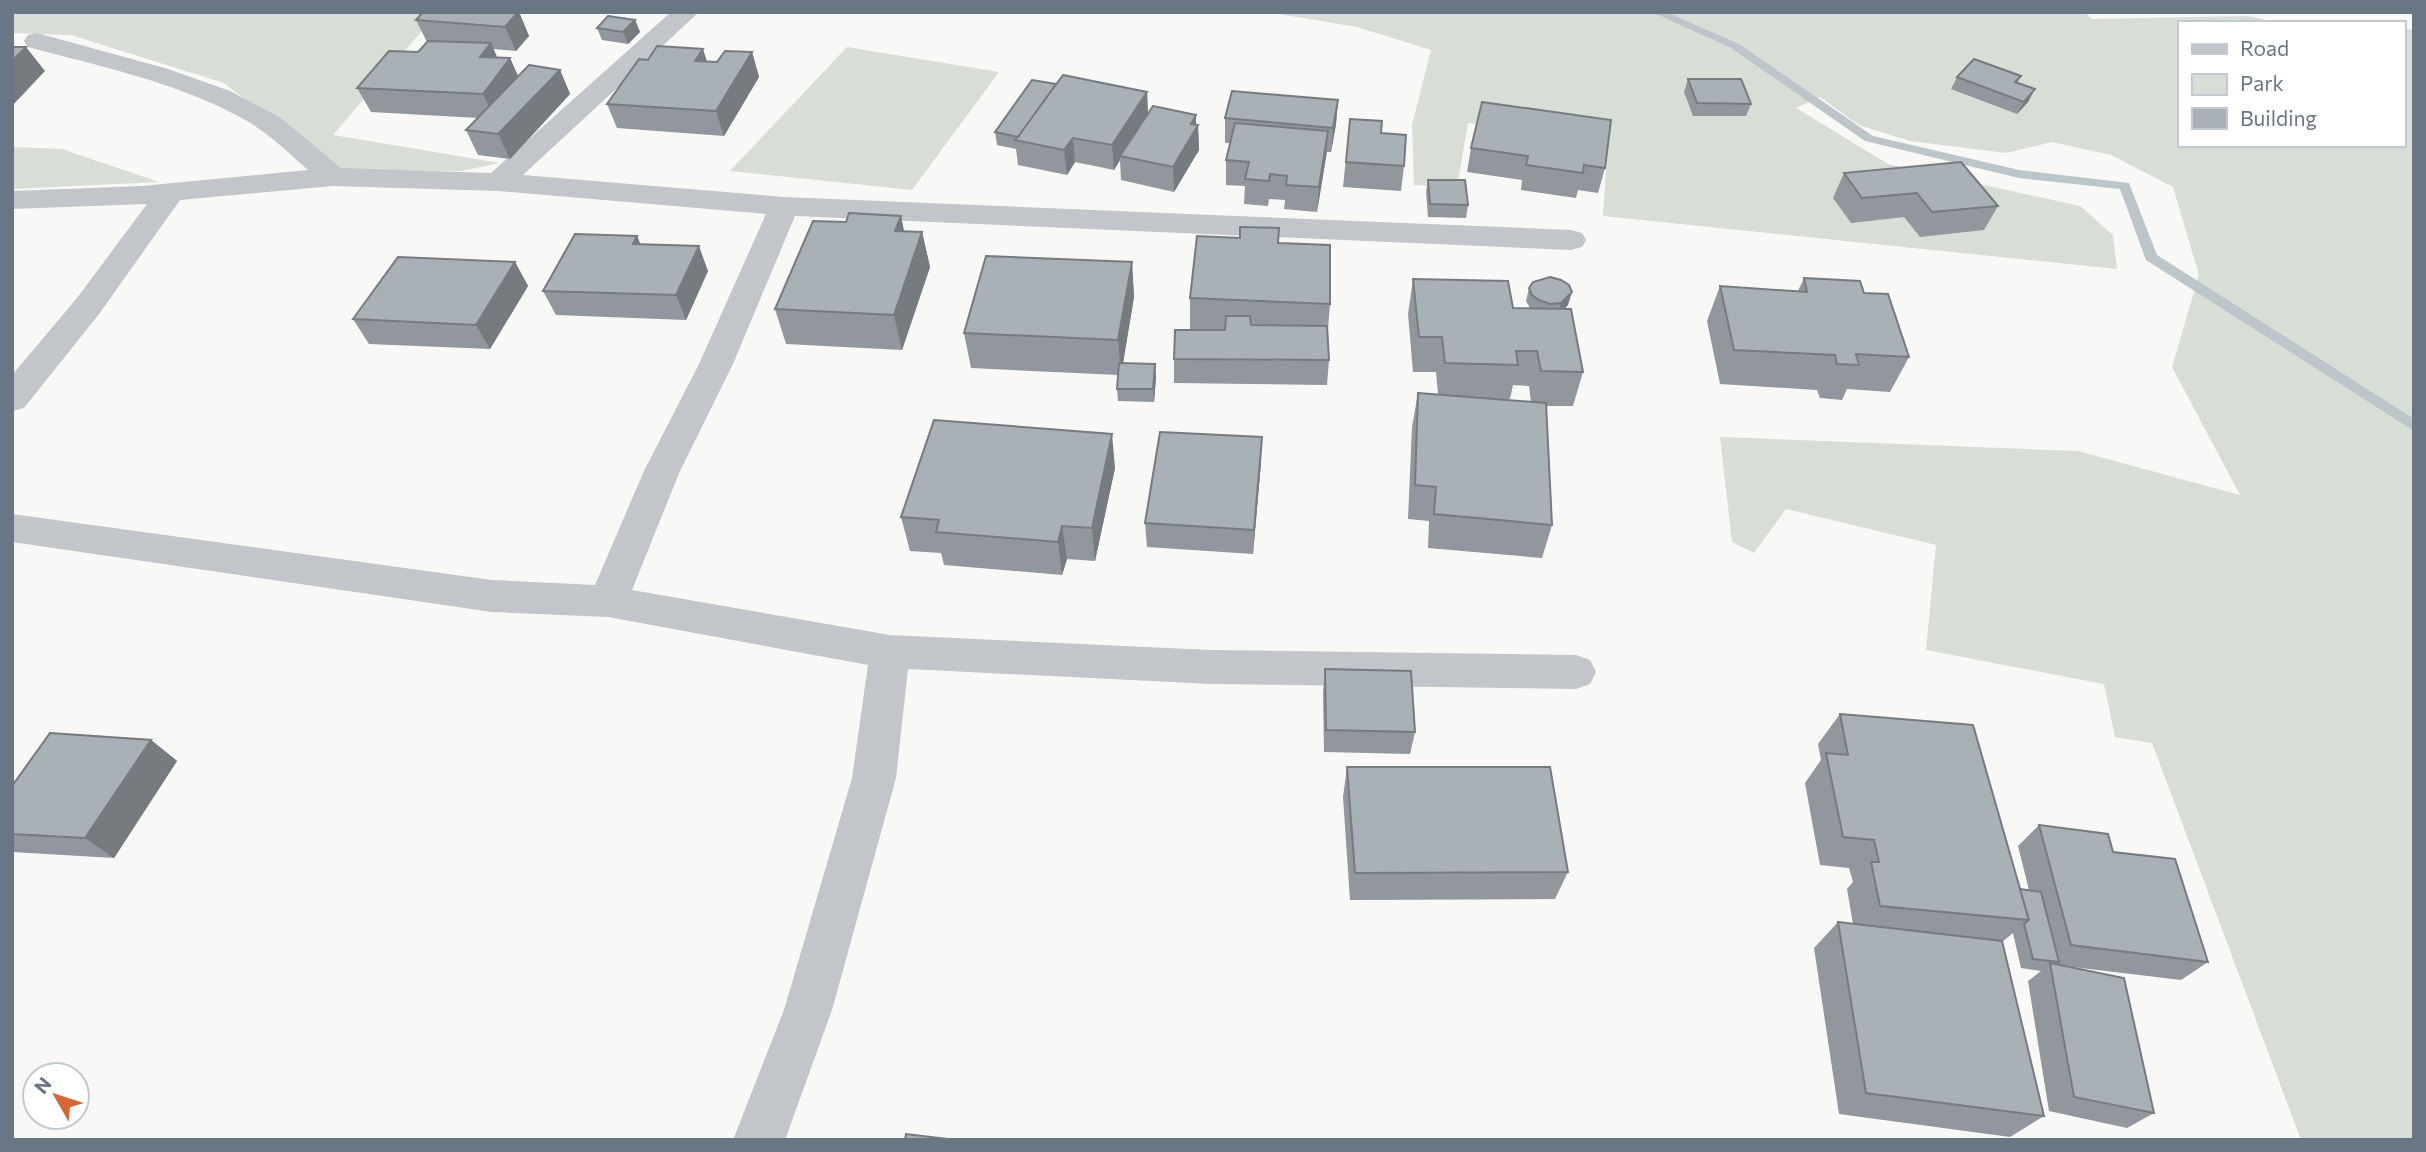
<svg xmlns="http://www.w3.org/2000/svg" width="2426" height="1152" font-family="Commissioner,sans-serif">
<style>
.green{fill:#d8ddd5}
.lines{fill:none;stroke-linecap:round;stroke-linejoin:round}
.stream{fill:#bcc5ca;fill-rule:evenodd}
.minor{fill:#c2c5c9;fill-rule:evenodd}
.wall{fill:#91979d;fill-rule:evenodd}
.shaded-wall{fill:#767b7f}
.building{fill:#a9b0b6;stroke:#767b7f;stroke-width:2}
</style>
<rect width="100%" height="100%" fill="#f8f8f6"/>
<g class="green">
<path d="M12,12h426l-105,123 167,28 -39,8 -123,-1 -114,-87 -153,-48 -59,-2z"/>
<path d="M1267,12h818l6,7 157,-3 32,7h-101v122h224v-116l11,1v1110h-113l-149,-397 -37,-6 -11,-53 -178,-34 10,-105 -150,-36 -32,44 -22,-11 -12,-105 358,14 162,44 -68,-128 27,-92 -26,-88 -62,-32 -59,-13 -46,11 -96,-12 -51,-16 -39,-28 -24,11 92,56 192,42 33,29 4,34 -514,-53 5,-75 -140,-18 -11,64 -43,-2 -2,-60 19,-75 -74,-23z"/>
<path d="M847,47l152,25 -87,118 -182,-19z"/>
<path d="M12,147l50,2 97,33 -147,7z"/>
</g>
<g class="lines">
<path class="stream" d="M1652,12h14l73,32 134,92 146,34 110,13 28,72 257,164v12l-268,-171 -26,-71 -101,-11 -154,-37 -134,-93z"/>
<path class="minor" d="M671,12h28l-176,163 261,22 787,33 11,3 4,7 -4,7 -11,3 -776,-34 -62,148 -53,107 -48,119 258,45 321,15 365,5 14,5 6,12 -6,12 -14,5 -365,-5 -303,-15 -12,109 -64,232 -47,130h-52l51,-130 68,-232 16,-113 -260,-48 -116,-5 -480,-70v-28l480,66 103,5 49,-114 55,-107 67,-150 -268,-23 -165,-5 -153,14 -81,114 -75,94 -12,3v-36l65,-77 70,-94 -135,5v-18l130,-5 166,-16c-22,-20 -44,-41 -72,-55 -64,-34 -138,-49 -208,-68l-4,-6 4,-6 9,-2 131,36 62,22 51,27 60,50 150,5z"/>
</g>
<g class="wall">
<path d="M519,12l10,24 -13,15 -23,-2 4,9h13l8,18 42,-6 10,24 -60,65 -32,-4 -12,-25 12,-12 -107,-6 -14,-24 61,-36 9,-10 -11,-22z"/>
<path d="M635,20l5,12 -12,12 -26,-4 -5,-12z"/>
<path d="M752,52l7,25 -35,59 -107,-8 -10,-24 100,-42h10z"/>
<path d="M2021,76l-4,7 11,19 -11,12 -66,-25 6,-12z"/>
<path d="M1688,79l63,25 -5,12h-53l-9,-24z"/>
<path d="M1056,84l91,8 1,21 48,2v10h2l1,25 -25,42 -53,-12 -1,-20 -6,10 -39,-8 -8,13 -49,-10 -2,-16 -19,-4 -2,-13z"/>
<path d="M1338,100l-2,24 -5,28h-4l-10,60 -33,-3 1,-9 -16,-1 -1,7 -24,-2 1,-18 -19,-1v-25l4,-17h-5v-25z"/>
<path d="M1482,102l123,66 -7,25 -20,-3 -2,8 -55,-8 1,-10 -55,-8 4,-24z"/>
<path d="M1350,119l31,14 23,33 -3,25 -58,-4z"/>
<path d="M1844,173l154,33 -14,24 -64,7 -16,-20 -53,6 -18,-25z"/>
<path d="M1428,180l40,25 -2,13 -38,-1 -2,-25z"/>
<path d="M901,216l3,16h18l8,35 -28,83 -116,-6 -11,-35 71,-87z"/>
<path d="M637,236l3,8 68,27 -22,49 -130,-5 -13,-24z"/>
<path d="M1278,243l52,61 -2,25 1,31 -2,25 -153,-2v-24l16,-29v-32z"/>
<path d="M515,262l13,24 -38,63 -121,-5 -16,-25z"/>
<path d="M1132,262l2,35 -11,66 32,1 1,13 -2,25 -36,-1 -1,-12 1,-14 -147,-7 -7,-35z"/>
<path d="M1804,278l60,15 45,64 -19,35 -43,-3 -5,11 -22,-2 -3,-8 -97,-6 -13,-63 13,-35 78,5z"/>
<path d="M1413,279l100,29h17l-4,-7 3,-13 39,17 -4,4 19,63 -10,34h-27l6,119 -10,33 -114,-10 1,-27 -21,-2 4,-92 6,-34 20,1 -2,-22h-23l-5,-58zM1513,385l16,1 2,16 -33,-3h12z"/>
<path d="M1261,462l-8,92 -106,-7 -2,-24z"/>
<path d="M1115,468l-20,93 -28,-2 -5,16 -118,-10 -3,-12 -31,-2 -9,-34z"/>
<path d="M1325,669l90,63 -5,22 -86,-2 -1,-60z"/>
<path d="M1840,714l180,175 9,1 -11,-44 21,-21 74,27 95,110 -27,18 -125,-15 98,148 -27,15 -78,-17 -21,-130 13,-10 -20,-3 -8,-35 -11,9 42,174 -34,21 -171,-23 -25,-166 24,-26 15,2 -6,-35 6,-7 -4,-14 -29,-3 -15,-82 16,-23 -3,-16z"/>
<path d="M151,740l26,21 -63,97 -102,-6v-66z"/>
<path d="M1347,767l221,105 -13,27 -205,1 -7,-103z"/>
</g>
<g class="shaded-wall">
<path d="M518,12h1l10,24 -13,15 -11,-24z"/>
<path d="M635,20l5,12 -12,12 -5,-12z"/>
<path d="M491,43l11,25 -22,-11z"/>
<path d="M26,47l19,24 -33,35v-45z"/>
<path d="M703,49l8,25 -16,-13z"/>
<path d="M752,52l7,25 -35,59 -8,-25z"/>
<path d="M510,58l11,25 -26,36 -12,-25z"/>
<path d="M560,70l10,24 -60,65 -12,-25z"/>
<path d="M2035,89l-7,13 -11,12 7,-12z"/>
<path d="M1147,92l1,24 -28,40v4l-6,10 -2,-25z"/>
<path d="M1338,100l-2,24 -5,28 2,-24z"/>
<path d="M1196,115v14l2,-4 1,25 -25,42 -1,-25 18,-43z"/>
<path d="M1328,131l-2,25 -9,56 2,-25z"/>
<path d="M1073,138l2,24 -8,13 -3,-25z"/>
<path d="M901,216l7,35 -13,-20z"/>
<path d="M922,232l8,35 -28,83 -8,-35z"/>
<path d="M637,236l10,24 -14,-16z"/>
<path d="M699,246l9,25 -22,49 -10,-25z"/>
<path d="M515,262l13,24 -38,63 -14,-24z"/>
<path d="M1132,262l2,35 -13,78 -3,-35z"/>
<path d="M1572,292l-4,13 -10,11 3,-13z"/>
<path d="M1155,364l1,13 -2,25 -1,-13z"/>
<path d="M1112,434l3,34 -20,93 -3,-33z"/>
<path d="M1262,437l-1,25 -8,92 1,-24z"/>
<path d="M1062,526l5,33 -5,16 -4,-33z"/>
<path d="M151,740l26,21 -63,97 -29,-20z"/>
</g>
<g class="building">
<path d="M423,12h95l-13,15 -89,-7z"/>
<path d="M608,16l27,4 -12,12 -26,-4z"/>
<path d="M428,41l63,2 -11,14 30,1 -27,36 -126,-6 32,-37 29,1z"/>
<path d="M657,46l46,3 -8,12 22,1 8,-11 27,1 -36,59 -109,-7 32,-45 9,1z"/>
<path d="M12,47h14l-14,14z"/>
<path d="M1974,59l47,17 -6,6 20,7 -11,13 -67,-25z"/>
<path d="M529,65l31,5 -62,64 -32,-4z"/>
<path d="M1063,75l84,17 -35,53 -39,-7 -9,12 -49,-10z"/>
<path d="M1688,79h53l10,25 -54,-1z"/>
<path d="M1032,80l24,4 -38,53 -23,-5z"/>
<path d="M1232,91l106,9 -5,28 -108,-10z"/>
<path d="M1482,102l129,18 -6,48 -21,-3 -1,8 -57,-8 2,-9 -57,-8z"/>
<path d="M1153,106l43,9 -5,9 7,1 -25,42 -53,-11z"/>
<path d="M1350,119l32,2 -1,12 25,2 -2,31 -58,-4z"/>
<path d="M1235,123l93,8 -9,56 -33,-2 1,-9 -17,-2 -1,7 -24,-2 4,-17 -23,-2z"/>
<path d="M1961,162l37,44 -66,6 -15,-19 -55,5 -18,-25z"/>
<path d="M1428,180h37l3,25 -38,-1z"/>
<path d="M849,213l52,3 -6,15 27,1 -28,83 -119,-6 38,-88 33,1z"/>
<path d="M1240,227l39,1 -1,15 52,2v59l-140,-6 7,-62 43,2z"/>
<path d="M575,234l62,2 -4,8 66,2 -23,49 -133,-4z"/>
<path d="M986,256l146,6 -14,78 -154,-7z"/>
<path d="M398,257l117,5 -39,63 -123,-6z"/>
<path d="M1550,277l11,3 8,5 3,7 -11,11 -11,1 -11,-4 -7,-5 -3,-7 4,-6z"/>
<path d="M1804,278l56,3 4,12 24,1 21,63 -53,-3 3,11 -22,-1 -2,-9 -101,-5 -14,-64 87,6z"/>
<path d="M1413,279l95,2 5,27 58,1 12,63 -42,-1 -4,-20h-21l2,14 -73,-2 -3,-26h-23z"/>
<path d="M1226,316h24l1,9 76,1 2,34 -155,-1 1,-29h50z"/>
<path d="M1119,363l36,1 -2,25h-36z"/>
<path d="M1418,393l128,10 6,122 -118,-11 2,-27 -21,-2z"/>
<path d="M934,420l178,14 -20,94 -30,-2 -4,16 -122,-10 3,-12 -38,-3z"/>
<path d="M1160,432l102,5 -8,93 -109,-7z"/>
<path d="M1325,669l86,2 4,61 -89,-2z"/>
<path d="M1840,714l133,11 56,195 -149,-14 -9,-44h8l-5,-22 -31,-3 -17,-84 22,2z"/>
<path d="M50,733l101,7 -66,98 -73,-4v-48z"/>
<path d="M1347,767h203l18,105 -213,1z"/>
<path d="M2039,825l69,9 5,18 62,7 33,103 -137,-17z"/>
<path d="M2020,889l21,3 18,70 -26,-3 -9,-35 5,-4z"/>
<path d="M1838,922l164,19 42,175 -178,-23z"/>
<path d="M2050,963l74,15 30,135 -80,-16z"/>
<path d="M906,1134l50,6h-51z"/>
</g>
<rect width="2426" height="1152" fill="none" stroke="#697785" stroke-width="28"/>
<rect x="2178" y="21" width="228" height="126" fill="#ffffff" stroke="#c3c9ce" stroke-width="2"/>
<rect x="2192" y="44" width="35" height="10" fill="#c2c5c9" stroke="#c3c9ce" stroke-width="2"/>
<text x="2240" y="56" font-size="21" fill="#697785">Road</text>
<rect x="2192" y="74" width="35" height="21" fill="#d8ddd5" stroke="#c3c9ce" stroke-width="2"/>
<text x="2240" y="91" font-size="21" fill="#697785">Park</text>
<rect x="2192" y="108" width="35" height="21" fill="#a9b0b6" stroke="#c3c9ce" stroke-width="2"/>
<text x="2240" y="126" font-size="21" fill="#697785">Building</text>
<g transform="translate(56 1096) rotate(309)"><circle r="33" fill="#ffffff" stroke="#c3c9ce" stroke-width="2"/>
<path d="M0-5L12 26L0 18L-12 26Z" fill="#d96536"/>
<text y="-10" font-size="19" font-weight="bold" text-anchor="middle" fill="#697785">N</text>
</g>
</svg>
